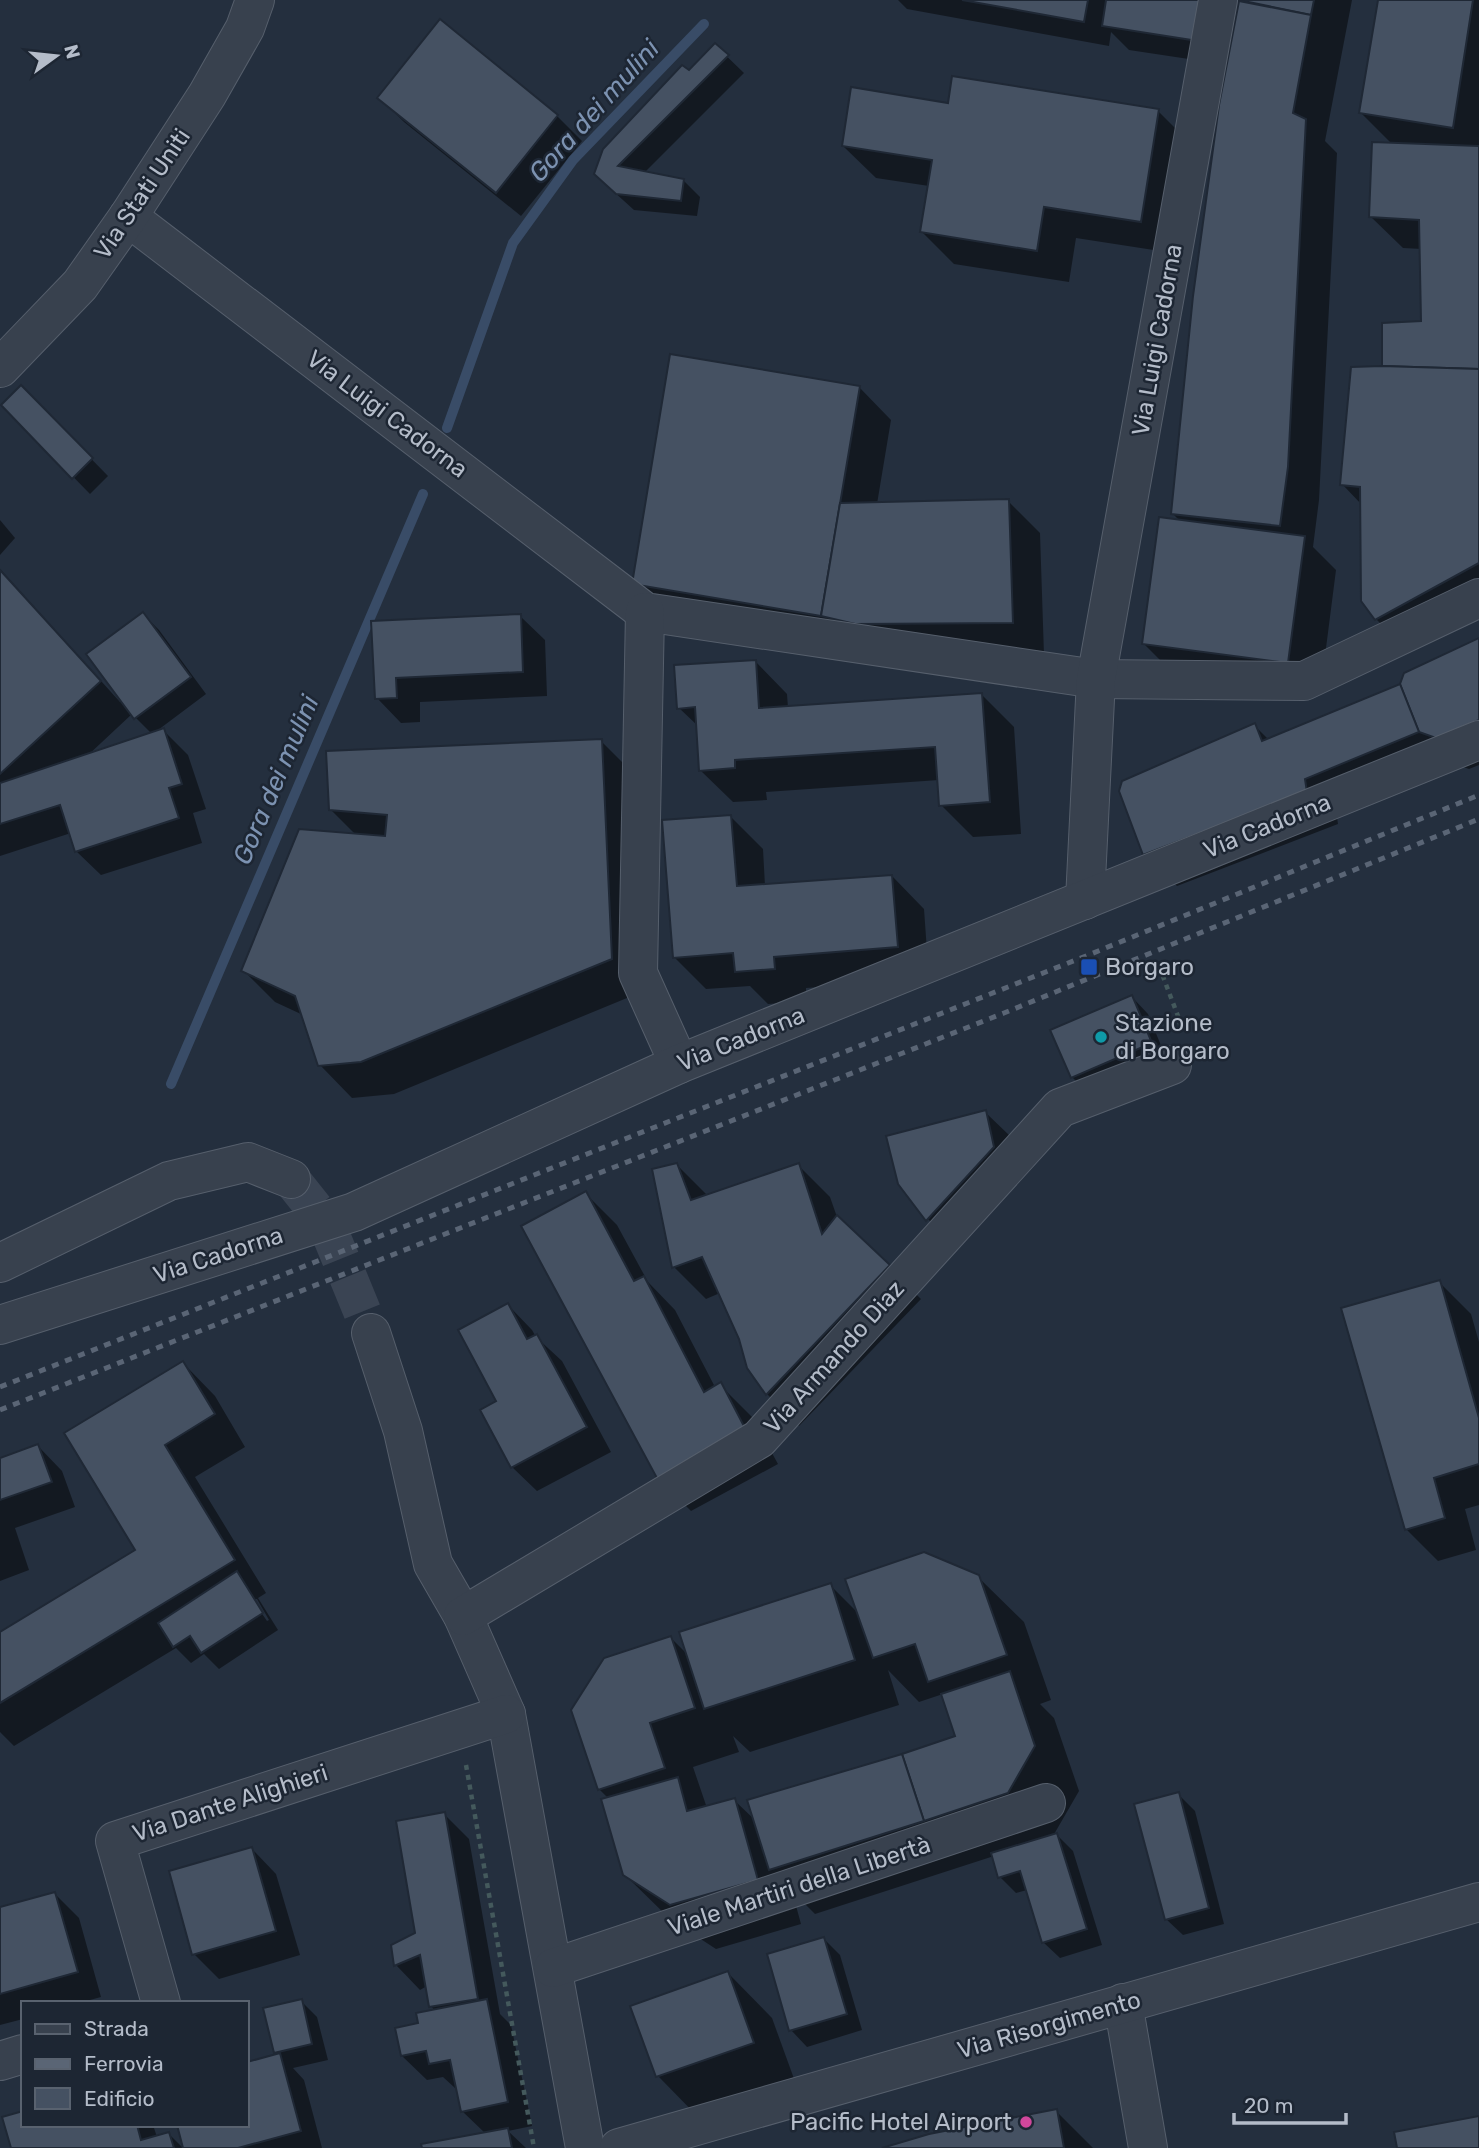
<svg xmlns="http://www.w3.org/2000/svg" width="1479" height="2148" font-family="Rubik,sans-serif">
<style>
.shadow{fill:#0007;fill-rule:evenodd}
.lines{fill:none;stroke-linecap:round;stroke-linejoin:round}
.stream{stroke:#394c67;stroke-width:10}
.building{fill:#455162;stroke:#1f2835;stroke-width:2}
.minor-tunnel{stroke:#3a4453;stroke-width:38;stroke-dasharray:38 19;stroke-linecap:butt}
.minor-casing{stroke:#565f6c;stroke-width:40}
.path{stroke:#44595c;stroke-width:4.5;stroke-dasharray:5 5;stroke-linecap:butt}
.minor{stroke:#38414e;stroke-width:38}
.rail{stroke:#5a6575;stroke-width:5;stroke-dasharray:7 7;stroke-linecap:butt}
.transit-dot{fill:#1a4fb4;stroke:#1d2633;stroke-width:2.5}
.culture-dot{fill:#0f9aa8;stroke:#1d2633;stroke-width:2.5}
.hotel-dot{fill:#d1479c;stroke:#1d2633;stroke-width:2.5}
.labels{text-anchor:middle;dominant-baseline:central;stroke-width:5;stroke-linejoin:round;paint-order:stroke}
.street-label{font-size:24px;fill:#b4bcc9;stroke:#1d2633}
.poi-label{font-size:24px;fill:#b4bcc9;stroke:#1d2633;text-anchor:start}
.water-label{font-size:26px;font-style:italic;fill:#7c92b1;stroke:#1d2633}
</style>
<rect width="100%" height="100%" fill="#242f3e"/>
<g class="shadow">
<path d="M898,0h334l-10,64 -93,-14 -18,-18 -2,14 -202,-37z"/>
<path d="M1241,0h111l-27,141 12,12 -18,347 -6,47 23,23 -16,125 -144,-19 -32,-32 37,-122 -8,-8 48,-408z"/>
<path d="M1380,0h99v613l-71,38 -32,-32 -14,-114 -20,-21 41,-117 40,-45 -1,-73 -19,-1 -33,-32 23,-71 -32,-32z"/>
<path d="M440,22l117,94 25,25 -61,75 -117,-94 -25,-25z"/>
<path d="M715,45l29,28 -100,100 39,7 17,17 -3,19 -63,-6 -21,-19 -9,-41 85,-78z"/>
<path d="M949,105l209,6 32,32 -17,110 -97,-15 -7,44 -115,-18 -32,-32 7,-46 -53,-8 -33,-32z"/>
<path d="M21,387l87,89 -18,18 -87,-89z"/>
<path d="M859,387l32,33 -14,84 131,-3 32,32 4,122 -378,-40 -32,-32z"/>
<path d="M0,520l15,18 -15,17z"/>
<path d="M0,569l120,133 23,-88 16,16 47,64 -52,39 9,-3 25,25 18,54 -13,4 9,30 -101,32 -25,-24 -5,-18 -71,23zM132,714l20,20 -66,23z"/>
<path d="M520,616l25,24 2,56 -127,6v20l-19,1 -24,-25 -4,-75z"/>
<path d="M1479,640v125l-10,4 -17,-6 -116,48 2,13 -161,62 -32,-32 109,-129 15,15 133,-55z"/>
<path d="M755,661l32,33 1,14 194,-13 32,32 7,107 -48,3 -32,-32 -2,-25 -173,12 1,8 -34,2 -33,-32 -2,-44 -19,-18z"/>
<path d="M601,741l32,32 11,218 -250,103 -42,4 -32,-33 -17,-50 -28,-13 -32,-32 113,-135 -26,-26z"/>
<path d="M730,816l33,33 2,37 127,-10 32,33 5,70 -123,9v13l-38,3 -18,-18 -44,3 -32,-32z"/>
<path d="M1132,997l16,17 19,46 -79,33 -16,-16z"/>
<path d="M985,1112l25,24 -58,108 -24,-25 -29,-36z"/>
<path d="M677,1165l31,31 90,-31 32,32 7,20 84,82 -122,127 -32,-32 -18,-26 -8,-30 -21,-45 -14,6 -32,-32z"/>
<path d="M585,1193l32,32 31,57 27,28 40,77 5,-2 32,32 26,47 -87,47 -32,-32z"/>
<path d="M1439,1282l32,32 8,28v163l-14,4 11,41 -38,11 -32,-32z"/>
<path d="M508,1305l24,25 4,7 26,24 49,91 -74,39 -25,-24z"/>
<path d="M183,1363l32,33 30,51 -50,30 71,116 -8,5 20,32 -59,39 -15,-15 -13,9 -15,-15 -162,98 -14,-14v-98l137,-83zM252,1599h5l12,21 -2,1z"/>
<path d="M38,1446l24,25 13,36 -60,21 14,42 -29,11v-121z"/>
<path d="M978,1577l46,45 27,78 -11,4 14,14 25,73 -26,45 4,-1 16,16 29,94 -42,13 -17,-16 -16,-52 -11,3 -16,-16 -6,-21 -179,58 -23,-23 9,33 -85,25 -46,-30 -46,-45 -15,-75 -10,-10 72,-151 18,18 141,-71 30,30zM888,1670l31,32 24,-8 14,44 -201,83 -22,-21 -27,8 -14,-41 46,-15 -6,-16 17,16 149,-47z"/>
<path d="M1178,1794l17,17 29,113 -41,11 -17,-16z"/>
<path d="M444,1814l25,25 31,175 11,11 21,101 -24,5 18,17h-102l62,-14 -24,-23 -5,-23h-2l-12,-11 -16,3 -25,-24 18,-31 15,-14 -4,-5 -4,-20 -7,4 -24,-25 21,-31z"/>
<path d="M252,1849l24,25 24,81 -81,24 -25,-25z"/>
<path d="M55,1894l24,24 22,79 -22,6h-56v16l-23,6v-116z"/>
<path d="M824,1939l16,16 22,75 -55,17 -16,-17z"/>
<path d="M728,1973l44,45 25,69 -95,34 -44,-45 -25,-69z"/>
<path d="M301,2001l16,16 11,43 -35,8 11,12 18,68h-137l62,-23v-61l32,-9 -3,-3z"/>
<path d="M1056,2111l37,37h-205z"/>
<path d="M23,2125h130l4,12 12,-3 14,14h-170z"/>
</g>
<g class="lines">
<g class="stream">
<path d="M447,428l66,-185 60,-83 131,-136"/>
<path d="M171,1084l252,-590"/>
</g>
</g>
<g class="building">
<path d="M962,0h126l-4,22z"/>
<path d="M1106,0h98l-6,41 -96,-15z"/>
<path d="M1239,0h75l-3,15z"/>
<path d="M1378,0h95l-20,128 -94,-15z"/>
<path d="M1239,1l72,14 -18,98 13,6 -18,348 -8,59 -109,-12 22,-218 26,-191z"/>
<path d="M440,19l118,96 -62,78 -119,-95z"/>
<path d="M715,43l14,12 -111,111 66,13 -3,22 -65,-7 -22,-20 9,-25 79,-84 7,5z"/>
<path d="M952,76l207,33 -18,113 -97,-15 -7,44 -117,-19 12,-72 -90,-14 9,-59 97,16z"/>
<path d="M1372,142l107,4v223l-97,-3v-43l39,-2 -2,-101 -50,-3z"/>
<path d="M670,354l190,32 -39,230 -189,-32z"/>
<path d="M1382,366l97,3v194l-104,57 -14,-19 -1,-114 -20,-2 11,-118z"/>
<path d="M21,385l72,73 -21,21 -71,-74z"/>
<path d="M1009,499l4,124 -158,1 -34,-8 19,-113z"/>
<path d="M1159,517l146,19 -17,127 -146,-19z"/>
<path d="M0,570l101,111 -101,93z"/>
<path d="M143,612l48,65 -57,42 -48,-65z"/>
<path d="M521,614l2,58 -127,6 1,20 -22,1 -4,-78z"/>
<path d="M1479,638v82l-43,18 -17,-6 -19,-48 4,-11z"/>
<path d="M756,660l3,48 223,-15 8,109 -51,4 -4,-59 -200,13v8l-36,3 -4,-64 -18,2 -3,-44z"/>
<path d="M1400,684l19,48 -114,47 2,13 -164,63 -24,-64 3,-10 133,-58 7,18z"/>
<path d="M164,728l18,56 -13,4 10,30 -104,34 -15,-47 -60,19v-41z"/>
<path d="M602,739l10,220 -251,103 -43,4 -23,-70 -54,-25 58,-142 86,7 2,-21 -58,-5 -3,-59z"/>
<path d="M731,815l6,71 155,-11 6,72 -124,10 1,12 -40,3 -2,-19 -60,5 -11,-138z"/>
<path d="M1132,995l20,48 -81,35 -21,-48z"/>
<path d="M986,1110l8,37 -68,74 -28,-37 -12,-48z"/>
<path d="M677,1163l14,37 108,-37 23,71 15,-19 53,50 -124,130 -19,-27 -8,-29 -37,-82 -30,11 -20,-99z"/>
<path d="M586,1191l48,90 10,-5 60,116 17,-10 26,50 -89,48 -137,-254z"/>
<path d="M1440,1280l39,138v46l-45,14 11,40 -40,12 -64,-222z"/>
<path d="M508,1303l19,36 10,-5 50,93 -76,41 -31,-58 16,-9 -38,-71z"/>
<path d="M183,1361l32,53 -50,31 70,115 -235,143v-71l135,-82 -71,-117z"/>
<path d="M38,1444l14,38 -52,18v-42z"/>
<path d="M924,1552l55,23 28,80 -79,27 -13,-38 -42,14 -28,-79z"/>
<path d="M237,1571l26,42 -62,40 -11,-17 -17,11 -15,-24z"/>
<path d="M831,1583l24,77 -151,49 -25,-77z"/>
<path d="M671,1636l24,72 -45,15 15,45 -67,22 -27,-80 33,-52z"/>
<path d="M1010,1671l25,75 -27,47 -84,28 -22,-67 53,-18 -14,-42z"/>
<path d="M902,1754l22,67 -155,49 -22,-70z"/>
<path d="M678,1777l9,34 48,-13 23,82 -88,25 -47,-30 -22,-76z"/>
<path d="M1179,1792l30,116 -44,12 -31,-116z"/>
<path d="M445,1812l33,187 -49,8 -9,-52 -26,11 -3,-21 24,-12 -19,-112z"/>
<path d="M1057,1833l30,96 -45,14 -22,-72 -22,7 -7,-25z"/>
<path d="M252,1847l24,84 -84,24 -23,-84z"/>
<path d="M55,1892l23,80 -78,22v-87z"/>
<path d="M824,1937l23,77 -58,17 -22,-77z"/>
<path d="M728,1971l26,72 -98,34 -26,-71z"/>
<path d="M302,1999l10,45 -38,9 -11,-45z"/>
<path d="M487,1999l21,103 -47,10 -11,-52 -21,4 -3,-13 -25,5 -6,-28 23,-5 -2,-10z"/>
<path d="M280,2053l21,78 -63,17h-55l-6,-23h70v-63z"/>
<path d="M1057,2109l7,39h-182l47,-14z"/>
<path d="M23,2111v14h114l4,15 28,-8 5,16h-163l-9,-31z"/>
<path d="M1479,2116v32h-82l-3,-16z"/>
<path d="M508,2128l4,20h-90l-1,-4z"/>
</g>
<g class="lines">
<path class="minor-tunnel" d="M291,1179l35,44 45,110"/>
<defs>
<g id="minor">
<path d="M128,217l517,395 451,67 208,2 175,-83"/>
<path d="M0,368l80,-83 48,-68 79,-122 38,-67 10,-28"/>
<path d="M645,612l-7,361 41,91"/>
<path d="M1085,900l11,-221 122,-679"/>
<path d="M0,1263l169,-82 79,-19 43,17"/>
<path d="M0,1325l354,-113 325,-148 800,-324"/>
<path d="M371,1333l32,98 30,133 30,52 43,98 79,434"/>
<path d="M463,1616l296,-177 301,-331 112,-43"/>
<path d="M553,1968l493,-165"/>
<path d="M161,2003l-46,-162 391,-127"/>
<path d="M1123,2003l25,145"/>
<path d="M0,2061l23,-7"/>
<path d="M619,2148l860,-246"/>
</g>
</defs>
<use href="#minor" class="minor-casing"/>
<g class="path">
<path d="M1159,966l22,58 -5,3"/>
<path d="M466,1765l68,383"/>
</g>
<use href="#minor" class="minor"/>
<g class="rail">
<path d="M0,1387l1086,-431 393,-161"/>
<path d="M0,1410l1004,-397 475,-194"/>
</g>
</g>
<rect class="transit-dot" x="1080" y="958" width="18" height="18" rx="3.5"/>
<circle class="culture-dot" cx="1101" cy="1037" r="7"/>
<circle class="hotel-dot" cx="1026" cy="2122" r="7"/>
<g class="labels">
<g class="street-label">
<text transform="translate(142 194) rotate(-56)">Via Stati Uniti</text>
<text transform="translate(1157 340) rotate(-80)">Via Luigi Cadorna</text>
<text transform="translate(387 414) rotate(37)">Via Luigi Cadorna</text>
<text transform="translate(1267 826) rotate(-22)">Via Cadorna</text>
<text transform="translate(741 1039) rotate(-22)">Via Cadorna</text>
<text transform="translate(218 1255) rotate(-18)">Via Cadorna</text>
<text transform="translate(834 1357) rotate(-48)">Via Armando Diaz</text>
<text transform="translate(230 1803) rotate(-18)">Via Dante Alighieri</text>
<text transform="translate(799 1886) rotate(-18)">Viale Martiri della Libertà</text>
<text transform="translate(1049 2025) rotate(-16)">Via Risorgimento</text>
</g>
<g class="poi-label">
<text x="1105" y="967">Borgaro</text>
<text x="1115" y="1023">Stazione<tspan x="1115" dy="28">di Borgaro</tspan></text>
<text x="1012" y="2122" text-anchor="end">Pacific Hotel Airport</text>
</g>
<g class="water-label">
<text transform="translate(594 111) rotate(-48)">Gora dei mulini</text>
<text transform="translate(276 780) rotate(-67)">Gora dei mulini</text>
</g>
</g>
<rect x="21" y="2001" width="228" height="126" fill="#1d2633" stroke="#59626f" stroke-width="2"/>
<rect x="35" y="2024" width="35" height="10" fill="#38414e" stroke="#59626f" stroke-width="2"/>
<text x="84" y="2036" font-size="21" fill="#b4bcc9">Strada</text>
<rect x="35" y="2059" width="35" height="10" fill="#5a6575" stroke="#59626f" stroke-width="2"/>
<text x="84" y="2071" font-size="21" fill="#b4bcc9">Ferrovia</text>
<rect x="35" y="2088" width="35" height="21" fill="#455162" stroke="#59626f" stroke-width="2"/>
<text x="84" y="2106" font-size="21" fill="#b4bcc9">Edificio</text>
<g transform="translate(56 56) rotate(75)" stroke="#1d2633" stroke-width="5" paint-order="stroke">
<path d="M0-5L12 26L0 18L-12 26Z" fill="#b4bcc9"/>
<text y="-10" font-size="19" font-weight="bold" text-anchor="middle" fill="#b4bcc9">N</text>
</g>
<path d="M1234 2113v10h112v-10" fill="none" stroke="#b4bcc9" stroke-width="3.5"/>
<text x="1244" y="2113" font-size="21" fill="#b4bcc9" stroke="#1d2633" stroke-width="5" paint-order="stroke">20 m</text>
</svg>
